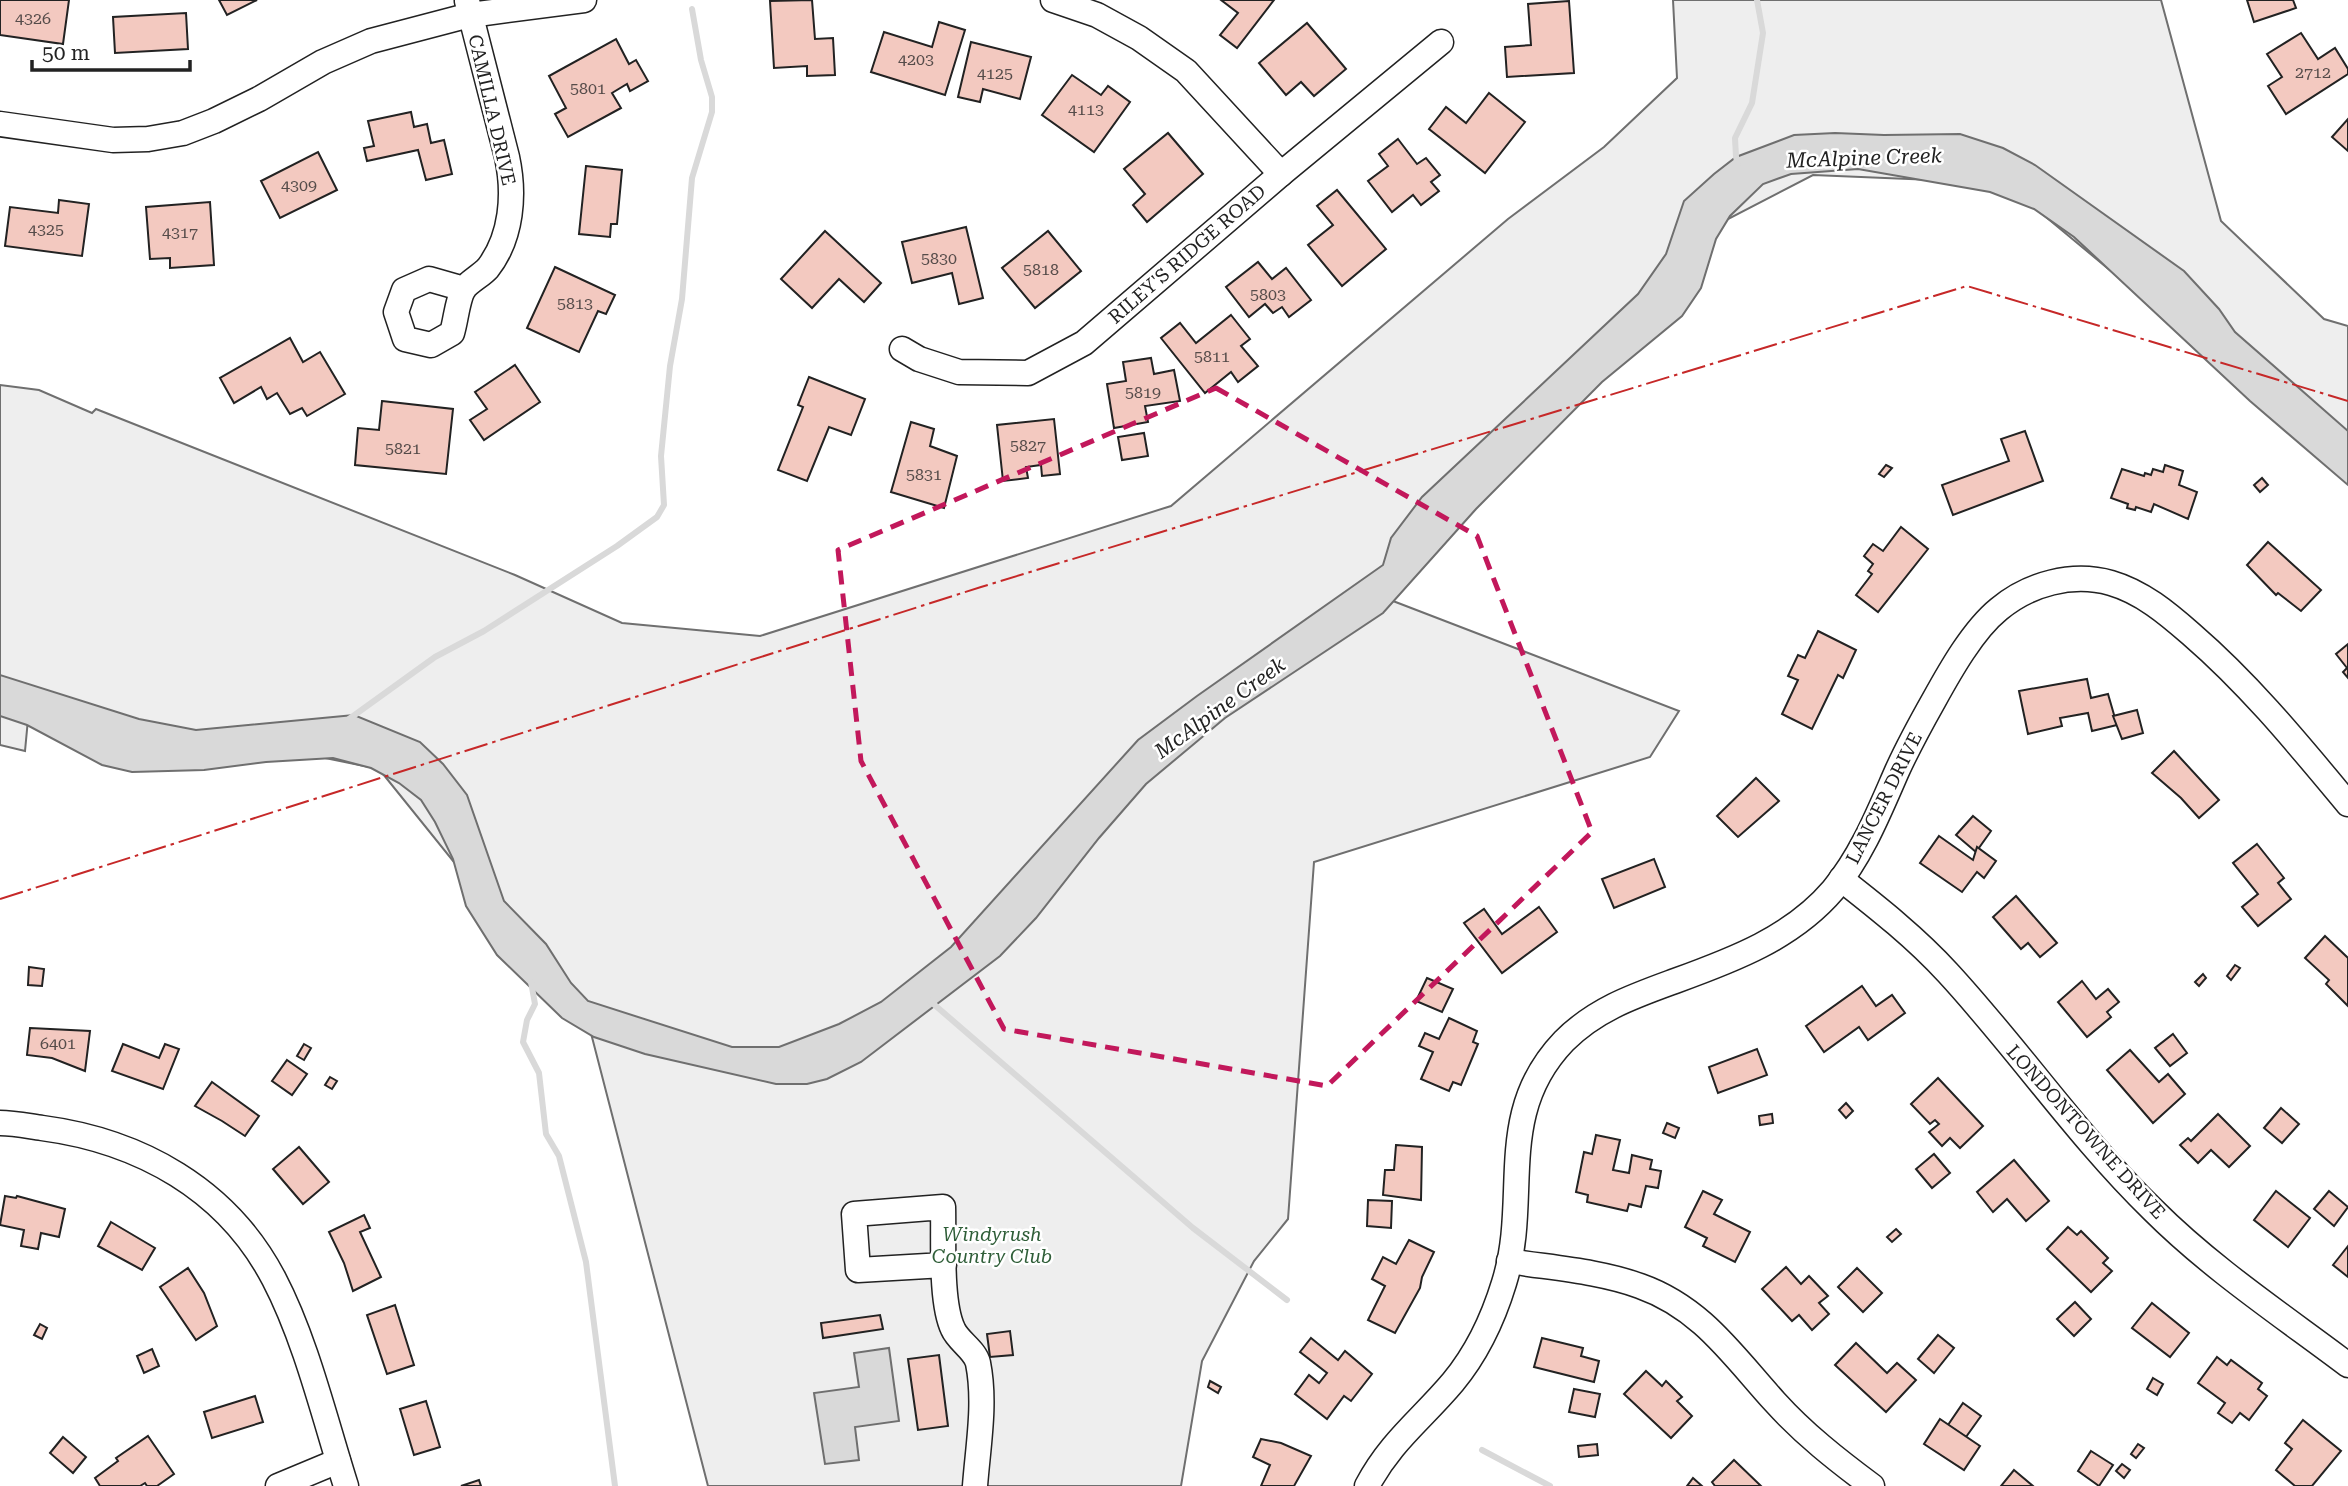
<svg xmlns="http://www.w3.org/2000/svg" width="2348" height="1486" font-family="'Roboto Serif',serif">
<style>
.green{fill:#eee;stroke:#6f6f6f;stroke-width:2}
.water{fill:#d9d9d9;stroke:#6f6f6f;stroke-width:2}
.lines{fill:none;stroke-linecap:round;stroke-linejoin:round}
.stream{stroke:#d9d9d9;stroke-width:6}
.building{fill:#f3c9c0;stroke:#222;stroke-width:2}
.minor-casing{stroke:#222;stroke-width:27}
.minor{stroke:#fff;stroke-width:24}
.power{stroke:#c62828;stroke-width:2;stroke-dasharray:24 5 3.5 5;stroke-linecap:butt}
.marked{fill:none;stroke:#c2185b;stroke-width:5;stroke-dasharray:14 9;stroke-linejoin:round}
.labels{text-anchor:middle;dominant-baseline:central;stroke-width:5;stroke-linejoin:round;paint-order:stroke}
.number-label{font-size:16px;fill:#564c4a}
.street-label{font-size:19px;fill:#222;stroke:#fff}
.park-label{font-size:19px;font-style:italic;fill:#2f5e38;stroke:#fff}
.water-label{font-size:21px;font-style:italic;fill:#222;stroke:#fff}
</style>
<rect width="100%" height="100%" fill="#fff"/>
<path class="green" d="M1673,0h488l60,221 103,98 24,7v142l-343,-285 -192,-8 -87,45 -346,376 299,115 -29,46 -336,105 -26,357 -34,42 -52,100 -21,125h-473l-123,-476 -40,-35 -166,-206 -349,-71 -5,53 -25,-6v-360l39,5 53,23 4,-4 419,166 107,48 138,13 411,-130 337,-287 96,-72 73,-69z"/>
<g class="water">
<path d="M1835,133l49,2 76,-1 43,14 32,17 149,106 35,38 16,23 113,99v54l-98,-84 -176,-164 -40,-28 -44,-17 -132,-23 -67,5 -28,10 -33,32 -14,23 -15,49 -19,28 -80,66 -126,127 -93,104 -158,105 -79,66 -47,54 -63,80 -36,38 -139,106 -34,17 -20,5h-31l-131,-30 -51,-17 -32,-19 -65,-63 -31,-49 -13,-47 -18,-37 -14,-22 -22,-17 -28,-15 -38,-10 -67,4 -62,8 -72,2 -30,-7 -75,-40 -27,-9v-41l139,44 57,11 158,-15 66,27 23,22 24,31 37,106 42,43 25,39 17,18 144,46h47l60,-23 42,-22 70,-55 187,-207 59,-44 186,-131 8,-27 31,-41 216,-203 28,-40 18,-53 30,-27 22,-17 58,-22z"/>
<path d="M889,1348l10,73 -44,6 4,33 -34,4 -11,-71 45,-6 -5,-34z"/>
</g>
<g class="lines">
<g class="stream">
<path d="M1738,164l-2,-7 -1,-19 17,-35 11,-70 -6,-33"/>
<path d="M349,719l86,-62 49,-26 133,-85 40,-29 7,-12 -3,-49 9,-90 12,-67 10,-121 20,-66v-15l-11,-37 -9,-51"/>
<path d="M531,982l4,22 -8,16 -4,22 16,31 7,61 13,22 27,106 29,224"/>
<path d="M930,1001l263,227 94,72"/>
<path d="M1482,1450l68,36"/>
</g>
</g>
<g class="building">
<path d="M0,0h69l-6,44 -63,-9z"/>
<path d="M219,0h38l-30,15z"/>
<path d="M812,0l3,39 18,-1 2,37 -28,1v-10l-33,2 -4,-67z"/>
<path d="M1221,0h53l-37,48 -17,-13 18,-22z"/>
<path d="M2247,0h46l3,8 -42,14z"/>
<path d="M1569,1l5,72 -67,4 -2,-30 26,-2 -3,-41z"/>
<path d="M186,13l2,36 -73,4 -2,-36z"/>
<path d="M939,22l26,8 -20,65 -74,-23 13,-40 48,15z"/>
<path d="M1307,23l39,46 -32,27 -13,-14 -15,13 -27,-32z"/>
<path d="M2301,33l17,26 17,-11 13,21v5l-62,40 -18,-28 14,-9 -15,-23z"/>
<path d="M616,39l13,25 7,-4 12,21 -18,10 -3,-7 -15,9 9,15 -53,29 -13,-23 11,-6 -17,-32z"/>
<path d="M971,42l60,15 -11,42 -37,-10 -3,13 -22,-5z"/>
<path d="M1072,75l29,20 7,-9 22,16 -36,50 -52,-37z"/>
<path d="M1489,93l36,29 -40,51 -56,-44 17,-22 20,16z"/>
<path d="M411,112l3,15 13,-3 4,19 13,-3 8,34 -26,6 -8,-30 -51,11 -3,-13 10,-2 -6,-25z"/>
<path d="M2348,119v32l-16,-14z"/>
<path d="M1168,133l35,41 -56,48 -14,-17 12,-11 -21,-25z"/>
<path d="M1398,139l19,25 9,-6 14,17 -9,7 8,9 -18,14 -8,-10 -21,17 -24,-31 20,-15 -9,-12z"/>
<path d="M318,152l19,38 -57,28 -19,-37z"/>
<path d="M586,166l36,4 -5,54h-6l-1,13 -31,-3z"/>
<path d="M1337,190l49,59 -44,37 -34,-41 25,-20 -16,-19z"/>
<path d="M59,200l30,4 -7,52 -77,-10 5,-39 48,6z"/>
<path d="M210,202l4,63 -44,3v-10l-20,1 -4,-52z"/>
<path d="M966,227l17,71 -24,6 -7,-31 -40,10 -10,-41z"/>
<path d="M825,231l56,52 -17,19 -25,-23 -27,29 -31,-29z"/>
<path d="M1048,231l33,40 -46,37 -33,-40z"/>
<path d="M1258,262l14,17 14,-11 25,32 -22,17 -7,-10 -9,6 -8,-9 -16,13 -23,-30z"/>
<path d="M555,267l60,28 -9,19 -8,-3 -19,41 -52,-24z"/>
<path d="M1231,315l19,24 -9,7 17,20 -20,16 -7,-10 -26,21 -44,-55 19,-15 16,20z"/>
<path d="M290,338l13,24 17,-10 25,42 -38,22 -5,-8 -12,6 -13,-21 -10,6 -6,-12 -27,16 -14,-25z"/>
<path d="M1151,358l3,16 20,-4 6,31 -35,5 3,16 -34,6 -7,-44 19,-3 -3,-19z"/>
<path d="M515,365l25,37 -56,38 -14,-20 17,-11 -12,-17z"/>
<path d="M809,377l56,22 -14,36 -22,-8 -22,54 -29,-11 25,-63 -5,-2z"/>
<path d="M382,401l71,8 -7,65 -91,-9 3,-37 21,2z"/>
<path d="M1054,419l6,55 -18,2 -1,-11 -15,2 2,11 -25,3 -6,-56z"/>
<path d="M911,422l23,7 -4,17 27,10 -13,52 -53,-16z"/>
<path d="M2025,431l18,50 -90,34 -11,-30 67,-24 -8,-22z"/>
<path d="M1144,433l4,23 -26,4 -4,-23z"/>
<path d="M1886,465l6,3 -8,9 -5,-3z"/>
<path d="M2165,465l18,6 -4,14 18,7 -9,27 -34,-15 -3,8 -15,-5 -1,3 -8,-2 1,-4 -17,-6 11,-29 22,7 1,-3 6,2 2,-6 10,3z"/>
<path d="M2262,478l6,7 -8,7 -6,-7z"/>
<path d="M1901,527l27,22 -50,63 -22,-17 16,-21 -4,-3 5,-7 -9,-8 9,-12 10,7z"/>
<path d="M2268,542l53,48 -20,21 -23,-18 -2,2 -29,-30z"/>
<path d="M1818,631l38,19 -13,28 -5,-3 -26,54 -30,-15 16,-34 -10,-4 10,-21 7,3z"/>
<path d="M2348,644v34l-5,-6 4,-4 -11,-14z"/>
<path d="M2087,679l4,19 17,-4 9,31 -25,6 -4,-18 -28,5 2,8 -34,8 -9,-43z"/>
<path d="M2137,710l6,23 -21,6 -9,-23z"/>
<path d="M2174,751l45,49 -20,18 -18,-20 -29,-25z"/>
<path d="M1756,778l23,23 -41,36 -21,-21z"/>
<path d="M1973,816l18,15 -15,21 -20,-17z"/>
<path d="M1939,836l34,24 4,-13 19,14 -12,17 -7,-6 -15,20 -42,-29z"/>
<path d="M2257,844l27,34 -6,5 13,16 -33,27 -16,-19 16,-13 -25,-31z"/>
<path d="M1654,859l11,28 -51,21 -12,-29z"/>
<path d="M2016,896l41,47 -17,14 -12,-14 -7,6 -28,-32z"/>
<path d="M1539,907l18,25 -55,41 -38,-50 20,-14 18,25z"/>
<path d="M2325,936l23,22v48l-22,-22 3,-4 -24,-22z"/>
<path d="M2235,965l5,3 -9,12 -4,-4z"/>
<path d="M29,967l15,2 -2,17 -14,-1z"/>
<path d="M2203,974l3,4 -7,8 -4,-4z"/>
<path d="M1427,978l26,11 -11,23 -26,-11z"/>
<path d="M2082,981l14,18 12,-10 11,13 -12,10 4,5 -24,20 -29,-35z"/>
<path d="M1862,986l14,20 16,-11 13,18 -37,27 -9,-13 -35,25 -18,-26z"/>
<path d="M1449,1018l28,13 -4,11 5,2 -17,41 -8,-3 -4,9 -28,-12 12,-27 -14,-6 6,-13 14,6z"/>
<path d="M30,1028l60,3 -5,40 -33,-13 -25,-3z"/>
<path d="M2173,1034l14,19 -17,13 -15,-18z"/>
<path d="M123,1044l36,14 6,-14 14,5 -16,40 -51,-18z"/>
<path d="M304,1044l7,4 -7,12 -7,-4z"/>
<path d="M1757,1049l10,26 -49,18 -9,-26z"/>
<path d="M2130,1050l29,32 9,-8 17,20 -32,29 -46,-53z"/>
<path d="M287,1060l20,14 -15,21 -20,-14z"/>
<path d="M330,1077l7,4 -5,8 -7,-4z"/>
<path d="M1938,1078l45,48 -23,22 -10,-10 -8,8 -13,-14 10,-8 -4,-4 -5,4 -19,-20z"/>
<path d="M212,1082l47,34 -14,20 -23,-15 -27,-15z"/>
<path d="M1846,1103l7,8 -7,7 -7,-8z"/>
<path d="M2281,1108l18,16 -17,19 -18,-15z"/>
<path d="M1772,1114l1,9 -13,2 -1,-9z"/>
<path d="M2218,1114l32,32 -21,21 -18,-17 -13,13 -18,-18 8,-7 3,3z"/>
<path d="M1667,1123l12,5 -4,10 -12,-5z"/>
<path d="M1596,1135l24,5 -7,30 16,3 3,-18 20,5 -2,9 11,2 -3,17 -12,-2 -5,21 -12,-3 -2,7 -40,-9 1,-7 -12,-3 8,-40 8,2z"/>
<path d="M1396,1145l26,2 -1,53 -38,-5 2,-25h9z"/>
<path d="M299,1147l30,35 -26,22 -30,-35z"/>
<path d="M1934,1154l16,19 -18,15 -16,-19z"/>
<path d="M2014,1160l35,41 -23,20 -19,-22 -14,13 -16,-20z"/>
<path d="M1703,1191l19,9 -8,14 36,18 -15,30 -32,-16 4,-8 -22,-11z"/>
<path d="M2276,1191l34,27 -22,29 -34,-27z"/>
<path d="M2329,1191l19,16 -14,19 -20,-17z"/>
<path d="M5,1196l11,2 1,-2 48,13 -6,28 -18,-4 -3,16 -17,-3 3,-16 -24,-5z"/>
<path d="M1368,1200l24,1 -1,27 -24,-2z"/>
<path d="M364,1215l6,13 -10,4 21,45 -28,14 -9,-28 -15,-31z"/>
<path d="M111,1222l44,26 -13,22 -44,-24z"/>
<path d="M2068,1227l9,8 4,-4 27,27 -5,5 9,8 -21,21 -44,-43z"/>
<path d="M1896,1229l5,5 -9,8 -5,-5z"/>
<path d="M1409,1240l25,12 -12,25 -2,11 -25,45 -27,-13 17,-34 -13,-7 11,-22 13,7z"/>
<path d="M2348,1246v31l-15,-12z"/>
<path d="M1786,1267l15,17 8,-8 19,20 -9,7 10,11 -17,16 -13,-15 -7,6 -30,-32z"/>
<path d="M188,1268l16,25 13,33 -21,14 -36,-53z"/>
<path d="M1857,1268l25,25 -19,19 -25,-25z"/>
<path d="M2075,1302l16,17 -17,17 -17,-17z"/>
<path d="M2152,1303l37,30 -19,24 -38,-29z"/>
<path d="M395,1305l19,60 -27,9 -20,-59z"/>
<path d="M880,1315l3,14 -60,9 -2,-15z"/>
<path d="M40,1324l7,4 -5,11 -8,-4z"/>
<path d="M1010,1331l3,24 -23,2 -3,-23z"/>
<path d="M1938,1335l16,13 -20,25 -16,-14z"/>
<path d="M1311,1338l27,22 7,-9 27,23 -21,27 -7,-5 -17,23 -32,-25 14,-19 10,8 8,-10 -27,-21z"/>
<path d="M1542,1338l41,10 -2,8 18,5 -5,21 -60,-15z"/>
<path d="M1856,1343l31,30 10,-10 19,17 -30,32 -51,-47z"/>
<path d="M152,1349l7,17 -15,7 -7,-17z"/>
<path d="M939,1355l9,71 -30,4 -10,-71z"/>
<path d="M2217,1357l10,8 4,-5 31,23 -4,6 9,7 -18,24 -9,-7 -8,10 -14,-10 7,-10 -27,-20z"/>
<path d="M1646,1371l16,15 4,-5 16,16 -5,4 15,15 -21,22 -47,-44z"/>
<path d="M2153,1378l10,6 -6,11 -10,-6z"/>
<path d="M1210,1381l11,6 -3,6 -10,-6z"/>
<path d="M1574,1389l26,5 -5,23 -26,-5z"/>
<path d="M255,1396l8,26 -51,16 -8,-26z"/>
<path d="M426,1401l14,46 -26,8 -14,-46z"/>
<path d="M1963,1403l18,13 -15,21 -18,-12z"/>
<path d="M1940,1419l40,27 -16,24 -40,-26z"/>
<path d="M2303,1420l38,31 -29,35h-17l-19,-16 16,-21 -7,-6z"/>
<path d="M148,1436l26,38 -17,12h-10l-2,-3 -5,3h-40l-5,-8 23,-17 -2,-3z"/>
<path d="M63,1437l23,20 -13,16 -23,-20z"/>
<path d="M1261,1439l20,4 30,13 -17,30h-33l9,-21 -17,-8z"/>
<path d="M1597,1444l1,11 -19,2 -1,-11z"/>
<path d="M2138,1444l6,4 -8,10 -5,-4z"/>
<path d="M2091,1451l22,14 -14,21 -21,-15z"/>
<path d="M1734,1460l27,26h-46l-3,-4z"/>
<path d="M2122,1464l8,6 -6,8 -8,-7z"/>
<path d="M2014,1470l19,16h-32z"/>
<path d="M1693,1478l9,8h-15z"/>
<path d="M479,1480l2,6h-20z"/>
</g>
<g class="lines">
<defs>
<g id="minor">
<path d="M1053,0l44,15 42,23 47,33 95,103"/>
<path d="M0,124l113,16 35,-1 35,-6 31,-12 45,-22 64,-37 48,-21 99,-26 114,-15"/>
<path d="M464,289l-35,-10 -25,11 -8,22 9,27 26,6 21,-12c4,-13 5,-31 11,-43 5,-8 18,-14 25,-22 24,-31 27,-74 19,-111l-40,-156"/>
<path d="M902,349l17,10 40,13 69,1 56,-30 197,-169 160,-132"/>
<path d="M1841,879c37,29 75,59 107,94 71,77 130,164 205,237 58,58 130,106 195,155"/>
<path d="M0,1123c14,0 28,3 42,5 98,13 185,61 232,151 32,61 51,141 72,207"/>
<path d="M1509,1261c43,7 90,10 131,25 62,22 93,70 135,116 29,32 62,58 97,84"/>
<path d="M944,1265l-86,5 -4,-56 89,-7c1,31 -3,95 10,122 5,12 22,21 25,34 8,40 0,83 -3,123"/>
<path d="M278,1486l60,-25"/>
<path d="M1367,1486c24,-45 54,-66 86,-104 24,-29 40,-63 51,-99 27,-86 -11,-168 60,-242 32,-32 70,-45 111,-60 58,-21 117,-43 158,-91 29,-35 46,-78 64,-119 11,-24 24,-48 37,-71 16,-29 39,-70 65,-91 30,-25 73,-37 112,-26 31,9 56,30 80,51 59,51 107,110 157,170"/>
</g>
</defs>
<use href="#minor" class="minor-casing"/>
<use href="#minor" class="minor"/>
<path class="power" d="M0,899l981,-312 986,-301 381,115"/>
</g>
<path class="marked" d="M1216,388l261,148 115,296 -265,254 -323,-57 -143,-268 -23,-211z"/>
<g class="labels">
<g class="number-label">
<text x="33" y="18">4326</text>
<text x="916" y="59">4203</text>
<text x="2313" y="72">2712</text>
<text x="995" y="73">4125</text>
<text x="588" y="88">5801</text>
<text x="1086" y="109">4113</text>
<text x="299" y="185">4309</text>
<text x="46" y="229">4325</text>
<text x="180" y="232">4317</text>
<text x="939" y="258">5830</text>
<text x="1041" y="269">5818</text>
<text x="1268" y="294">5803</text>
<text x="575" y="303">5813</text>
<text x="1212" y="356">5811</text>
<text x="1143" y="392">5819</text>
<text x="1028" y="445">5827</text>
<text x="403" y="448">5821</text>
<text x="924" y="474">5831</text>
<text x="58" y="1043">6401</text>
</g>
<g class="street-label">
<text transform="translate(492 110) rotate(77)">CAMILLA DRIVE</text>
<text transform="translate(1187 254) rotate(-41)">RILEY'S RIDGE ROAD</text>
<text transform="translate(1884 798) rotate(-63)">LANCER DRIVE</text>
<text transform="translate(2086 1132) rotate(48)">LONDONTOWNE DRIVE</text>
</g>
<g class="park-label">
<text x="992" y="1234">Windyrush<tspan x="992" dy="22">Country Club</tspan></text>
</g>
<g class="water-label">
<text transform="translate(1864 158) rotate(-2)">McAlpine Creek</text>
<text transform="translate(1220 708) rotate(-36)">McAlpine Creek</text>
</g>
</g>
<path d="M32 60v10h158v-10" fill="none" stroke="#222222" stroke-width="3.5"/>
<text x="42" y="60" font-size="21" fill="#222222" stroke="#ffffff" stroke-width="5" paint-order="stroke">50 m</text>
</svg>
